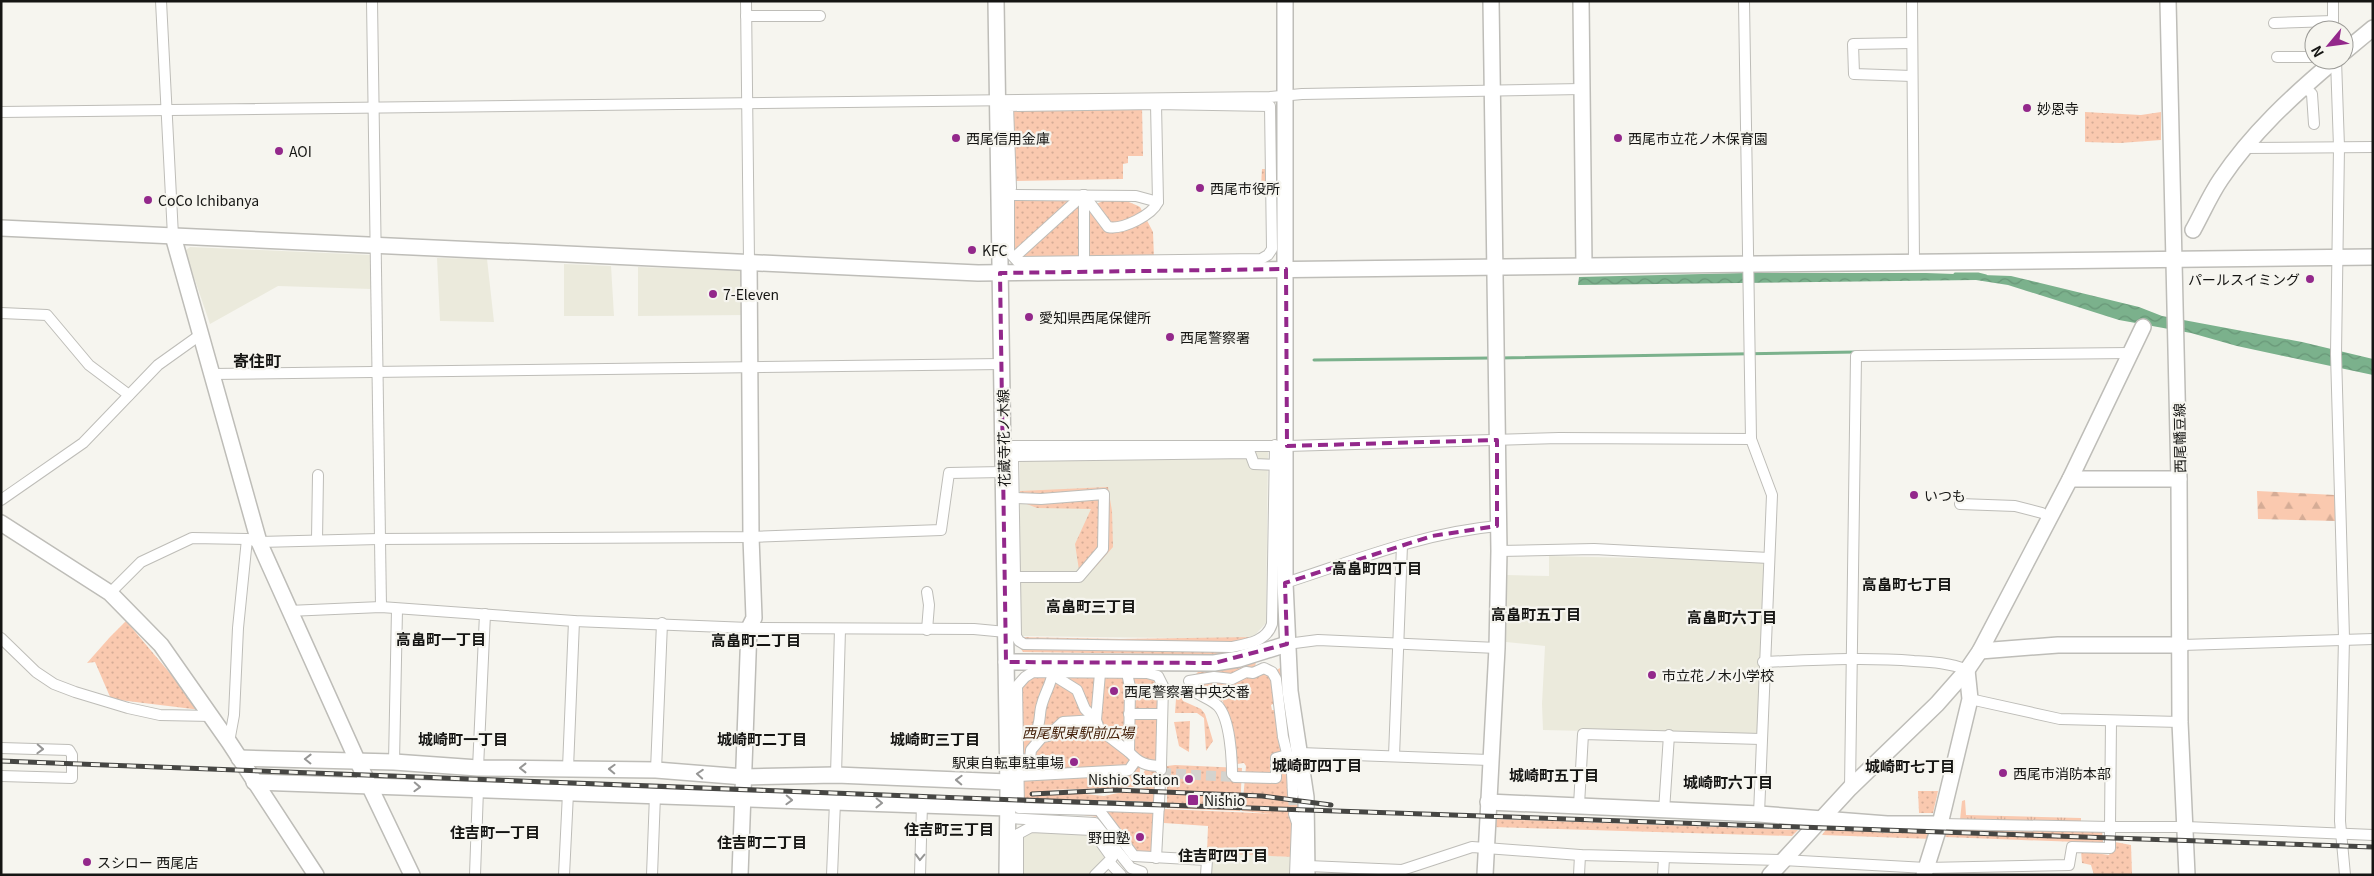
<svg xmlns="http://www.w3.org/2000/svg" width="2374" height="876" font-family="Georgia,'Noto Sans JP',serif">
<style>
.built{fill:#ebeadc}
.grass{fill:url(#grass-tufts)}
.forest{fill:url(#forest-firs)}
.park{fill:url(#park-dots)}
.water{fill:url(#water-waves)}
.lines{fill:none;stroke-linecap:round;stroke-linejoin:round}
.stream{stroke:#7bb18c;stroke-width:3}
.street-tunnel{stroke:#d4d3ce;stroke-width:10;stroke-dasharray:10 5;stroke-linecap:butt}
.street-casing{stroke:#bebdb8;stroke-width:12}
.secondary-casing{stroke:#bebdb8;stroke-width:18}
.street{stroke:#fff;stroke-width:10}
.secondary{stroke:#fff;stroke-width:15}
.rail-casing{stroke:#464643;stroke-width:5}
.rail{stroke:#f6f5ef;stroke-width:3;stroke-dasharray:9;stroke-linecap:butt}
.oneway{stroke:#969695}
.marked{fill:none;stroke:#93288b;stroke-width:4;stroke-dasharray:10 6;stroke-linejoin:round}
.poi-dot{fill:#93288b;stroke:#f6f5ef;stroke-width:2}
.labels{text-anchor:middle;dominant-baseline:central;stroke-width:4.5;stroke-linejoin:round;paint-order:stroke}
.poi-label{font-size:14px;fill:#151513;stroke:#f6f5ef;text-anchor:start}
.street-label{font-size:14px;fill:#151513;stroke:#f6f5ef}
.park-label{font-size:14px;font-style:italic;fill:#442009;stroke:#f6f5ef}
.neighbourhood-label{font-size:15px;font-weight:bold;fill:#151513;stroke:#f6f5ef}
.quarter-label{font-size:16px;font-weight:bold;fill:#151513;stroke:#f6f5ef}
</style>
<defs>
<pattern id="grass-tufts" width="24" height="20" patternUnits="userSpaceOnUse" patternTransform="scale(1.25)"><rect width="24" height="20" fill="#fac9af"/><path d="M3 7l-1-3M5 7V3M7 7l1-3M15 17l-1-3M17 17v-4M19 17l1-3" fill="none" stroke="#d5ac96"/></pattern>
<pattern id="forest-firs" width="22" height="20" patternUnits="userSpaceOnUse" patternTransform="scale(1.25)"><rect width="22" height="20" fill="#fac9af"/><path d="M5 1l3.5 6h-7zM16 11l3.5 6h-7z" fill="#d5ac96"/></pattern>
<pattern id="park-dots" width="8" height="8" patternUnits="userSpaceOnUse" patternTransform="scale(1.25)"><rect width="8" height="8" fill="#fac9af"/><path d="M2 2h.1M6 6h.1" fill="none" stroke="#d5ac96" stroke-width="1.8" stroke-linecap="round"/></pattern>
<pattern id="water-waves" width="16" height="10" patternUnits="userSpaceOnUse" patternTransform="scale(1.25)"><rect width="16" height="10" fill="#7bb18c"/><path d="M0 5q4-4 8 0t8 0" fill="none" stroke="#699778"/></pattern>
</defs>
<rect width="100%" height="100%" fill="#f6f5ef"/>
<g class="built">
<path d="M190,247l181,8v34l-93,-3 -68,38 -25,-73z"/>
<path d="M437,258l50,1 7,63 -54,-1z"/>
<path d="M564,264l47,2 3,50h-50z"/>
<path d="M638,267l108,4v44l-108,1z"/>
<path d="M1268,447l-2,176 -15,16 -232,-3 1,-186z"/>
<path d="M1549,556l217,5 -7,174 -216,-5 -1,-26 3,-58 -39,-4 1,-67 42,1z"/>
<path d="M1031,829l59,2 20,26 -20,18h-69l1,-41z"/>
<path d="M1212,853l81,4 -1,18h-81z"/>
</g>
<path class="grass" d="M1965,800l1,15 115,3v5l-121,-3 2,-19z"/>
<path class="forest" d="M2257,491l78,4 2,26 -79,-2z"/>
<g class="park">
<path d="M1142,106l1,50h-15v7l-5,1v15l-110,2 -2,-71z"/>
<path d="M2085,112l56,3 20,-3v28l-41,3 -35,-1z"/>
<path d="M1262,169h15v21l-13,-1 -3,-3z"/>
<path d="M1087,191v20c20,-16 30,-15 53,-4l13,25 1,26 -67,7 -69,-1 -12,-9 -1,-62z"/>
<path d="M1108,487l4,24 1,36 -20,23h-14l-4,-26 16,-35 -54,-1 -18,-7 1,-10z"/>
<path d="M126,621l75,89 -90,-11 -16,-37 -8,1 23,-26z"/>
<path d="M1013,637l107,2 135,-2 4,10 -30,8 -206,-3z"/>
<path d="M1256,662l-1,5 15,7 10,-6 5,30 -14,7 1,5h3l1,-4 9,-7 9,48 -10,3 -4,-16 -3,1 4,19 -7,4 19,-9 10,67 -15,-1 6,9 -1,33 -86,-4 1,-27 -44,-3v-14l111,5 -33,-3 4,-45 -2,-3 -7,1 -14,-63 -5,2 -22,-11 -1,-17 3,-3 33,-3z"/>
<path d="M1032,674l119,2 10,9 -2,82 16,-2 67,3 -2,43 -73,-3v-28l-26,-1 4,-9 7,-2 -12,-1 -1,20 -91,3 56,6 61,-13 -6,79 -31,-6 -31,-39 -86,-13 9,-118z"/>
<path d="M1177,685l6,16 18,8 4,5 8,27 -7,10 -2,-33 -7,-5h-22z"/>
<path d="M1190,721l-1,31 -10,-6 -5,-24z"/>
<path d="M1918,791h20l-5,22h-14z"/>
<path d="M1493,819l305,11 -6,6 -300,-9z"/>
<path d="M1831,823l105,4 -4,12 -110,-4z"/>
<path d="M1947,826l155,4 1,13 -158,-6z"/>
<path d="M2115,842l16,3 1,29 -38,1 -3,-10 -9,-2 -1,-12 28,4z"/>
</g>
<path class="water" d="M1743,273h183l85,3 128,31 23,9 140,26 71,17v16l-136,-29 -46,-13 -72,-13 -111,-35 -32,-5 -398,5 1,-8z"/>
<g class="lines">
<g class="stream">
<path d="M1955,274h23l8,2"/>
<path d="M1499,358l357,-6"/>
<path d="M1314,360l177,-2"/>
</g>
<g class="street-tunnel">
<path d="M1161,773l74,4"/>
<path d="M1293,795l1,19"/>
</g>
<defs>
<g id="street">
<path d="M161,1l12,235"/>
<path d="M372,1l9,606"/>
<path d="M746,1l3,260"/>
<path d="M1744,1l7,438 21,56 -13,319"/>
<path d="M1912,1l2,260"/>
<path d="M2333,1v29"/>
<path d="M746,16h74"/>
<path d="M2274,23l59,-2"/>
<path d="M1912,43l-59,1 1,30 58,2"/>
<path d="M2277,57h37"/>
<path d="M2336,60l3,87 -3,207 8,284 -4,183 5,54"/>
<path d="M2304,86l8,8 2,30"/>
<path d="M1156,104l114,2 2,143 -4,6 -7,4 -243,3 -9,-10v-57l2,-7 -3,-82z"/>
<path d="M1,112l1269,-15 32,-3 280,-5"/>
<path d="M2244,148l129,-1"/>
<path d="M1009,195l127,1 22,6"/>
<path d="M1084,195l24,32c15,3 44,-12 50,-25l-2,-98"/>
<path d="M1084,195v66"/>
<path d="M1018,254l65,-59"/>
<path d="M1,313l46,2 42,50 40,30"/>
<path d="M211,374l791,-10"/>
<path d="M1003,446h284l272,-8 192,1"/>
<path d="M1013,456l237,-3 4,11 21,1"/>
<path d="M1013,457l3,179 3,5 5,3 207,3c16,-3 35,-5 41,-23l3,-179"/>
<path d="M1014,498l27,1 63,-5 -1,55 -24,28h-65"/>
<path d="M1,500l82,-57 75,-78 42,-30"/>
<path d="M1960,504l55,2 27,7"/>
<path d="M317,540l1,-65"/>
<path d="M1499,551l95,-2 175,9"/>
<path d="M1285,583c71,-23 138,-50 212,-57"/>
<path d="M110,593l31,-31 51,-24 55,1 12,3 120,-3 372,-2 190,-7 8,-57 54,-1"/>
<path d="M288,611l93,-4 193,14 175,7 225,1 32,3"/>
<path d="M927,630l2,-25 -2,-13"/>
<path d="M1,638l35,34 18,12 21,8 53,16 32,7 52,1"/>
<path d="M1287,644l31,-4 179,8"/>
<path d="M2182,645l191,-6"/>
<path d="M1763,662c51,-2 101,-5 151,-1 19,1 36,2 53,9"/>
<path d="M1127,673l3,14 -1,65c10,11 17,14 32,14v4"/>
<path d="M1053,675l24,15 8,19 11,11 3,9 30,23"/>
<path d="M1189,681l25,-4 18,2 14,-7 7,1 11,-5 8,4 4,7 7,58 9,36 1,22"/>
<path d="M1192,681l3,11c8,5 17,8 23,14 12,13 14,52 14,68"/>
<path d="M1970,699l90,20 120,3"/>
<path d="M1129,714h33"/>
<path d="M2111,721l-1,106h76l187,8"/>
<path d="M1042,737l-5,-8c4,-9 2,-17 5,-25 3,-11 9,-20 11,-32"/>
<path d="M229,742l5,-27 4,-87 9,-89"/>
<path d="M1,748l68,2 3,5v23l-71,-2"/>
<path d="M1300,753l189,7"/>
<path d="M1394,756l8,-211"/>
<path d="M1018,760l12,-1 1,-9 11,-13 6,-1 15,-14 33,-2 4,-47"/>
<path d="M394,762l3,-153"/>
<path d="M1161,766l2,-80 -5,-10 -11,-3 -114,-1 -8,5 -8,9 2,122 80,2 35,46 73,4 -1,15"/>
<path d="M478,768l7,-154"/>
<path d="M568,768l6,-147"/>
<path d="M656,770l6,-147"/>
<path d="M836,775l4,-146"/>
<path d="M1018,776l111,-6 7,-10"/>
<path d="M1235,777l41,1v-20l11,-3"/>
<path d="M1850,788l6,-432 274,-3"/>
<path d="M1579,805l4,-71 178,5"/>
<path d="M1099,810l3,-4 57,2"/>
<path d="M1664,811l5,-76"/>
<path d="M1294,814l3,9 -2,52"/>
<path d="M1008,818l87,5 36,45 11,4"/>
<path d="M1156,858l4,-75"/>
<path d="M1109,862l12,13"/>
<path d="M1308,866l94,4 70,-23 108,8 203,5 143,8 143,-3 3,-18 38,1v-21l-170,-3"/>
<path d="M475,875l3,-86"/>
<path d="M564,875l4,-82"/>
<path d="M652,875l3,-80"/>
<path d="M832,875l3,-73"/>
<path d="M920,875l2,-71"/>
<path d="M1018,875v-41l13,-7 61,3 20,28 -17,17"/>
<path d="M1579,875l1,-20"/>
<path d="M1663,875l1,-17"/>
</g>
<g id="secondary">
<path d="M996,1l12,789 -1,85"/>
<path d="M1285,1v582l5,108 16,106 1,78"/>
<path d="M1581,1l3,264"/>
<path d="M2168,1l11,478 1,243 7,153"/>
<path d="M2344,52l29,-24"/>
<path d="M1,228l977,45 1395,-16"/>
<path d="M2193,230c9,-16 17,-35 28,-51 31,-46 71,-83 114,-119"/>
<path d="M173,236l86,306 98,218 55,115"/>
<path d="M2070,479h109"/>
<path d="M1,523l109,70 51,52 68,97 87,133"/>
<path d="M1980,651l78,-6h124"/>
<path d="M1006,662l208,1 25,-4 48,-15"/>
<path d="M239,758l155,4 84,6 178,2 88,7 92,-2 172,7"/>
<path d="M254,782l754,26"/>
<path d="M1488,802l271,12 128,10h53"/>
<path d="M740,875l9,-247 5,-10 -3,-81 -2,-276"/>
<path d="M1485,875l12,-227 2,-97 -8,-550"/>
<path d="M1770,875l80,-87 87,-84 30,-34 13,-19 90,-172 73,-152"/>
<path d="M1924,875l16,-51 30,-125 -3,-29"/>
</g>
</defs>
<use href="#street" class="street-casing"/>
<use href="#secondary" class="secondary-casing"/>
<use href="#street" class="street"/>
<use href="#secondary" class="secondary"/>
<defs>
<g id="rail">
<path d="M1,761l961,37 1411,49"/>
<path d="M1032,794l83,-4 147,6 69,9"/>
</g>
</defs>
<use href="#rail" class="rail-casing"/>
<use href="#rail" class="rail"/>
</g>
<defs><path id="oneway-chevron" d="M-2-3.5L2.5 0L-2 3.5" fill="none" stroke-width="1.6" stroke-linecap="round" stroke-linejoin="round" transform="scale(1.25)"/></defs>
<g class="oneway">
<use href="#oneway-chevron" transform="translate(40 749) rotate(2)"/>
<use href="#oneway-chevron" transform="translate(308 759) rotate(-179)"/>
<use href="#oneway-chevron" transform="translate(523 768) rotate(-180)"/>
<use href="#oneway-chevron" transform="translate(612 769) rotate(-178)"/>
<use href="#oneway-chevron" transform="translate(700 774) rotate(-176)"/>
<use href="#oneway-chevron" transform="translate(959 780) rotate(-178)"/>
<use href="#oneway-chevron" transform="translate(417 787) rotate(2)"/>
<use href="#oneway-chevron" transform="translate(789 800) rotate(2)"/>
<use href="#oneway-chevron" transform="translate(879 803) rotate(1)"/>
<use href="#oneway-chevron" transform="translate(920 857) rotate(92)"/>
</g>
<path class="marked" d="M1286,269l1,177 210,-6v86l-65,10 -147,47 2,61 -73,19 -208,-1 -6,-389z"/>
<g class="poi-dot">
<circle cx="2027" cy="108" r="5"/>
<circle cx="956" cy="138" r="5"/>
<circle cx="1618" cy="138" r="5"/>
<circle cx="279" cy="151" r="5"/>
<circle cx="1200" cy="188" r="5"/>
<circle cx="148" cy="200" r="5"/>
<circle cx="972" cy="250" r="5"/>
<circle cx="2310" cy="279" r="5"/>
<circle cx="713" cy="294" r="5"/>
<circle cx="1029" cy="317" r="5"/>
<circle cx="1170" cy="337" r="5"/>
<circle cx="1914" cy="495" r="5"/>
<circle cx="1652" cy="675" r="5"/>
<circle cx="1114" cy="691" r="5"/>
<circle cx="1074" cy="762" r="5"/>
<circle cx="2003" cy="773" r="5"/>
<circle cx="1189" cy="779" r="5"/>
<rect x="1187" y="794" width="12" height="12" rx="2.5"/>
<circle cx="1140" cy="837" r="5"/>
<circle cx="87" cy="862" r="5"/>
</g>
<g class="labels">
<g class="poi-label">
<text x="2037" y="108">妙恩寺</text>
<text x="966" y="138">西尾信用金庫</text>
<text x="1628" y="138">西尾市立花ノ木保育園</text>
<text x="289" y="151">AOI</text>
<text x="1210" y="188">西尾市役所</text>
<text x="158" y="200">CoCo Ichibanya</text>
<text x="982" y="250">KFC</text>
<text x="2300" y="279" text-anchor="end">パールスイミング</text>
<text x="723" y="294">7-Eleven</text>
<text x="1039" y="317">愛知県西尾保健所</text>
<text x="1180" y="337">西尾警察署</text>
<text x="1924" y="495">いつも</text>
<text x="1662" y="675">市立花ノ木小学校</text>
<text x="1124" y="691">西尾警察署中央交番</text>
<text x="1064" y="762" text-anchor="end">駅東自転車駐車場</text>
<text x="2013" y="773">西尾市消防本部</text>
<text x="1179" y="779" text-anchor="end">Nishio Station</text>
<text x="1204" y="800">Nishio</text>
<text x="1130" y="837" text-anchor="end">野田塾</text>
<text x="97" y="862">スシロー 西尾店</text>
</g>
<g class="street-label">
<text transform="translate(1003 438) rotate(-91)">花蔵寺花ノ木線</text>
<text transform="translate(2179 438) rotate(-91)">西尾幡豆線</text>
</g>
<g class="park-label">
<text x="1078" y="732">西尾駅東駅前広場</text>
</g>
<g class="neighbourhood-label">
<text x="1377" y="567">高畠町四丁目</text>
<text x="1907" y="583">高畠町七丁目</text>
<text x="1091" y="605">高畠町三丁目</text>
<text x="1536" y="613">高畠町五丁目</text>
<text x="1732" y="616">高畠町六丁目</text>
<text x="441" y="638">高畠町一丁目</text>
<text x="756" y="639">高畠町二丁目</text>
<text x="463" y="738">城崎町一丁目</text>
<text x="762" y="738">城崎町二丁目</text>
<text x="935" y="738">城崎町三丁目</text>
<text x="1317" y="764">城崎町四丁目</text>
<text x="1910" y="765">城崎町七丁目</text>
<text x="1554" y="774">城崎町五丁目</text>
<text x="1728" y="781">城崎町六丁目</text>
<text x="949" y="828">住吉町三丁目</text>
<text x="495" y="831">住吉町一丁目</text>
<text x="762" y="841">住吉町二丁目</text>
<text x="1223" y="854">住吉町四丁目</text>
</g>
<g class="quarter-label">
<text x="257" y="360">寄住町</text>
</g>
</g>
<rect width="2374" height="876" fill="none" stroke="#151513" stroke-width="5"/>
<g transform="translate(2329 45) rotate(241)"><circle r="24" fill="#f6f5ef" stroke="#9c9b97"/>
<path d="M0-4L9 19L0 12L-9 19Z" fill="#93288b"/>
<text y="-8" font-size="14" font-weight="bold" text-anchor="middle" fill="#151513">N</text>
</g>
</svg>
